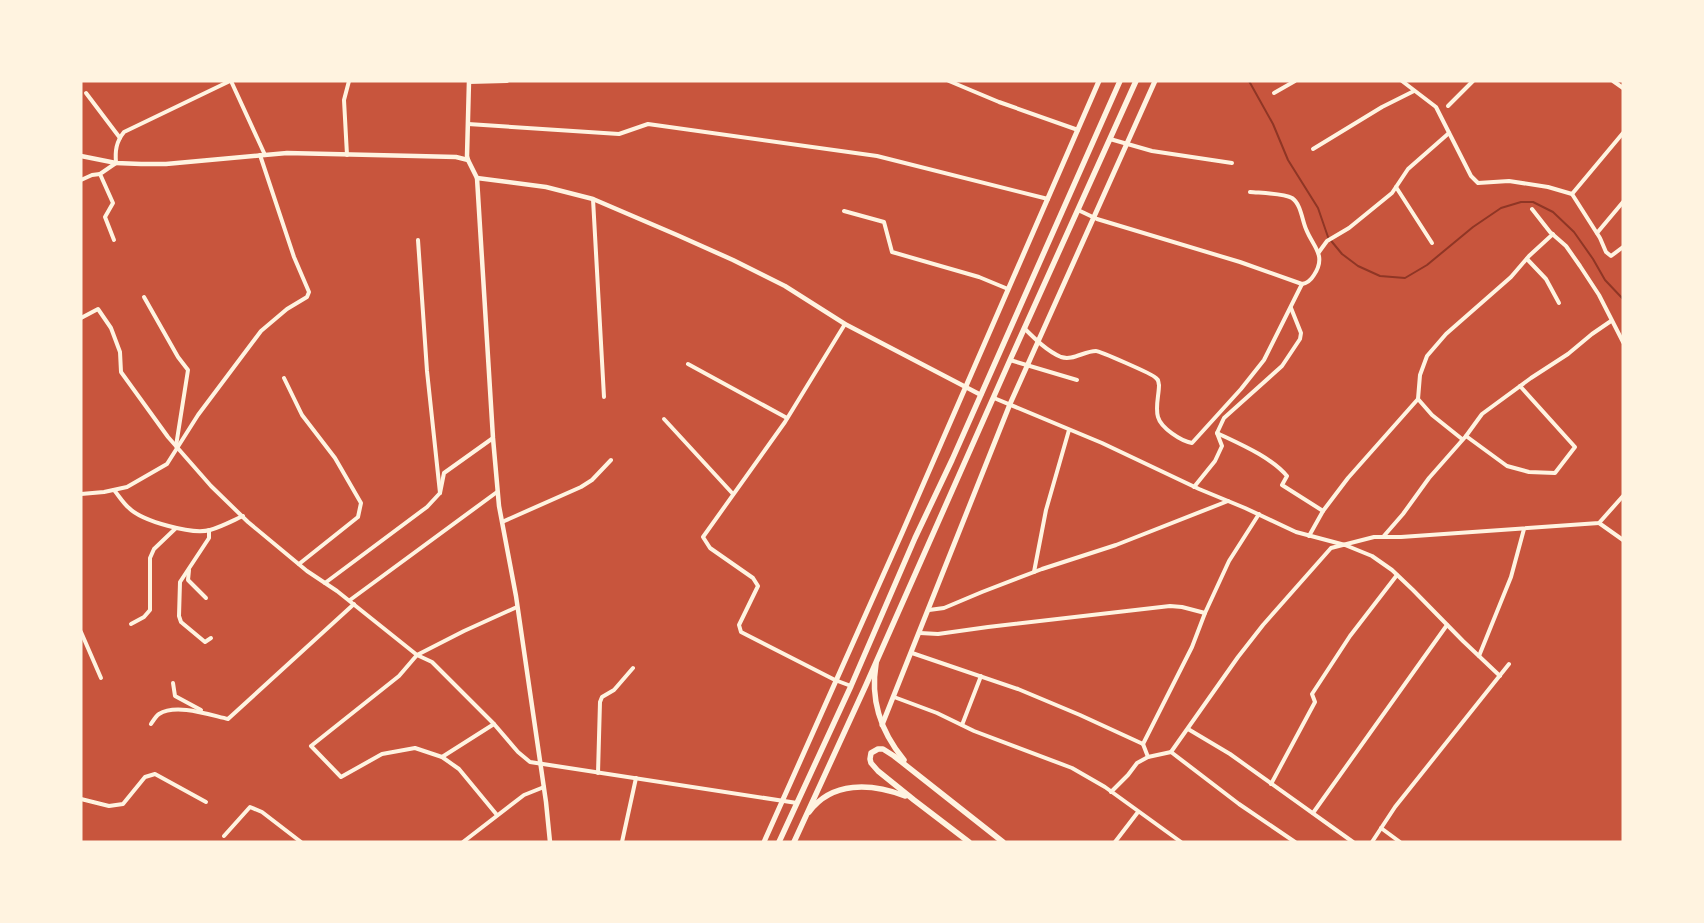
<svg xmlns="http://www.w3.org/2000/svg" width="1704" height="923" font-family="Lato,sans-serif">
<style>
.lines{fill:none;stroke-linecap:round;stroke-linejoin:round}
.stream{stroke:#8f3625;stroke-width:2}
.minor{stroke:#fff3e0;stroke-width:4}
.tertiary{stroke:#fff3e0;stroke-width:4.5}
.secondary{stroke:#fff3e0;stroke-width:5}
.primary{stroke:#fff3e0;stroke-width:5.5}
.trunk{stroke:#fff3e0;stroke-width:5.5}
</style>
<rect width="100%" height="100%" fill="#c8553d"/>
<g class="lines">
<path class="stream" d="M1249,81l24,43 15,36 30,48 10,29 14,17 16,12 22,10 25,2 22,-13 46,-38 28,-19 20,-6h12l20,10 21,20 19,27 12,21 18,19"/>
<g class="minor">
<path d="M231,81l34,74"/>
<path d="M949,81l50,21 79,28"/>
<path d="M1402,81l34,26 35,69 7,7 31,-2 39,6 24,7 28,44 6,14 5,4 12,-9"/>
<path d="M1613,81l10,7"/>
<path d="M469,82l38,-1"/>
<path d="M86,93l34,45"/>
<path d="M1274,93l21,-12"/>
<path d="M1448,106l25,-25"/>
<path d="M468,124l151,10 29,-10 229,32 171,43"/>
<path d="M1110,139l42,12 80,12"/>
<path d="M1313,149l69,-42 32,-16"/>
<path d="M347,155l-3,-55 5,-19"/>
<path d="M81,180l11,-5 8,-1"/>
<path d="M1396,187l36,56"/>
<path d="M1572,194l51,-61"/>
<path d="M593,199l11,198"/>
<path d="M1532,209l18,23 16,14 14,20 19,29 24,47"/>
<path d="M1078,210l19,9 143,43 62,22"/>
<path d="M844,211l40,11 8,30 87,25 29,12"/>
<path d="M1597,233l26,-31"/>
<path d="M114,240l-9,-23 8,-14 -13,-29 16,-11c-1,-12 0,-21 8,-31l106,-51"/>
<path d="M418,240l9,131 13,122"/>
<path d="M1319,252l8,-11 22,-13 43,-35 16,-24 41,-36"/>
<path d="M1527,259l19,20 13,24"/>
<path d="M144,297l34,60 10,13 -12,76"/>
<path d="M81,318l17,-9 13,19 9,24 1,20 47,65 43,49 37,36 59,49 30,20 80,64 15,7 62,62 24,28 12,10 267,41"/>
<path d="M845,324l-60,98 -82,115 7,11 43,30 5,8 -19,39 2,7 94,48 16,6"/>
<path d="M1024,328c11,11 23,23 37,29 12,4 23,-6 35,-6 3,0 57,23 60,27 3,2 2,3 3,7 0,10 -4,22 -1,32 3,11 23,24 34,26l49,-54 23,-29 38,-76c6,-1 9,-4 12,-9 13,-20 -1,-28 -8,-46 -4,-9 -5,-25 -14,-31 -9,-5 -31,-5 -42,-6"/>
<path d="M1010,360l67,20"/>
<path d="M688,364l99,54"/>
<path d="M284,378l18,37 33,43 26,45 -3,14 -59,47"/>
<path d="M994,398l108,45 97,46 46,19 51,24 49,13 27,11 20,14 21,20 50,51 37,35"/>
<path d="M1418,399l2,-24 7,-19 19,-22 65,-57 18,-21 24,-22"/>
<path d="M664,419l69,75"/>
<path d="M1217,433c23,11 54,24 70,43l-5,9 41,26 -14,25"/>
<path d="M1466,436l41,30 22,6 26,1 20,-26 -55,-61"/>
<path d="M1194,487l21,-26 7,-15 -5,-13 7,-15 58,-52 18,-27 1,-6 -10,-25"/>
<path d="M114,490c5,6 9,13 15,18 13,13 63,27 81,22 11,-3 22,-9 33,-14"/>
<path d="M81,494l23,-2 23,-5 40,-23 31,-49 63,-84 26,-22 20,-12 2,-5 -15,-35 -34,-102"/>
<path d="M1323,511l25,-33 70,-79 14,16 30,24"/>
<path d="M502,522l79,-35 11,-7 19,-20"/>
<path d="M1599,523l24,17"/>
<path d="M209,530v8l-29,44 -1,34 2,6 24,20 6,-4"/>
<path d="M1383,537l20,-23 26,-36 37,-42 16,-22 49,-36 37,-24 24,-20 19,-13"/>
<path d="M189,570l-1,10 18,18"/>
<path d="M1034,572l12,-62 23,-80"/>
<path d="M325,583l102,-76 13,-14 4,-20 49,-35"/>
<path d="M350,600l147,-108"/>
<path d="M929,610l15,-2 38,-16 60,-23 74,-24 112,-44"/>
<path d="M1205,613l24,-52 30,-47"/>
<path d="M131,624l13,-7 6,-7v-52l4,-9 22,-21"/>
<path d="M81,632l20,46"/>
<path d="M920,633l18,1 50,-7 182,-21 12,1 23,6 -13,34 -49,97"/>
<path d="M912,653l106,36 62,26 63,29 5,13"/>
<path d="M1479,656l32,-79 13,-48"/>
<path d="M173,683l2,13 26,14"/>
<path d="M894,697l43,16 37,18 98,37 33,19 76,55"/>
<path d="M151,724c2,-3 5,-8 8,-10 17,-11 51,1 69,5l126,-115"/>
<path d="M962,725l19,-49"/>
<path d="M1188,729l42,25 123,88"/>
<path d="M1171,752l67,-95 25,-32 68,-77 43,-11h27l198,-14 24,-27"/>
<path d="M442,757l52,-33"/>
<path d="M598,773l2,-71 2,-5 12,-7 19,-22"/>
<path d="M1271,784l44,-82 -3,-8 38,-58 47,-61"/>
<path d="M1111,792l17,-17 9,-12 11,-6 23,-5 68,52 56,38"/>
<path d="M81,799l28,7 14,-2 22,-27 10,-3 51,28"/>
<path d="M1313,813l134,-188"/>
<path d="M497,815l-38,-46 -17,-12 -27,-9 -33,6 -41,23 -30,-31 88,-70 18,-21 47,-24 53,-24"/>
<path d="M1381,828l19,14"/>
<path d="M224,836l26,-29 12,5 39,30"/>
<path d="M463,842l61,-47 20,-8"/>
<path d="M622,842l14,-64"/>
<path d="M1115,842l23,-30"/>
<path d="M1372,842l23,-35 114,-143"/>
</g>
<g class="tertiary">
<path d="M469,81l-2,75 1,4 9,18 16,260 6,68 17,90 30,206 4,40"/>
<path d="M81,156l35,7 25,1h25l121,-11 129,3 40,1 12,3"/>
<path d="M477,178l69,9 47,12 84,36 56,25 52,26 60,38 136,71"/>
</g>
<g class="secondary">
<path d="M882,725l128,-321 145,-323"/>
<path d="M764,842l138,-309 197,-452"/>
</g>
<g class="primary">
<path d="M876,664c-6,36 5,68 28,96"/>
<path d="M809,812c23,-31 62,-29 96,-16"/>
<path d="M969,842l-55,-42 -36,-29 -7,-8 -1,-4 1,-6 7,-4h5l11,7 109,86"/>
</g>
<g class="trunk">
<path d="M779,842l72,-156 64,-148 37,-78 168,-379"/>
<path d="M794,842l72,-157 144,-325 126,-279"/>
</g>
</g>
<rect width="1704" height="923" fill="none" stroke="#fff3e0" stroke-width="165"/>
</svg>
